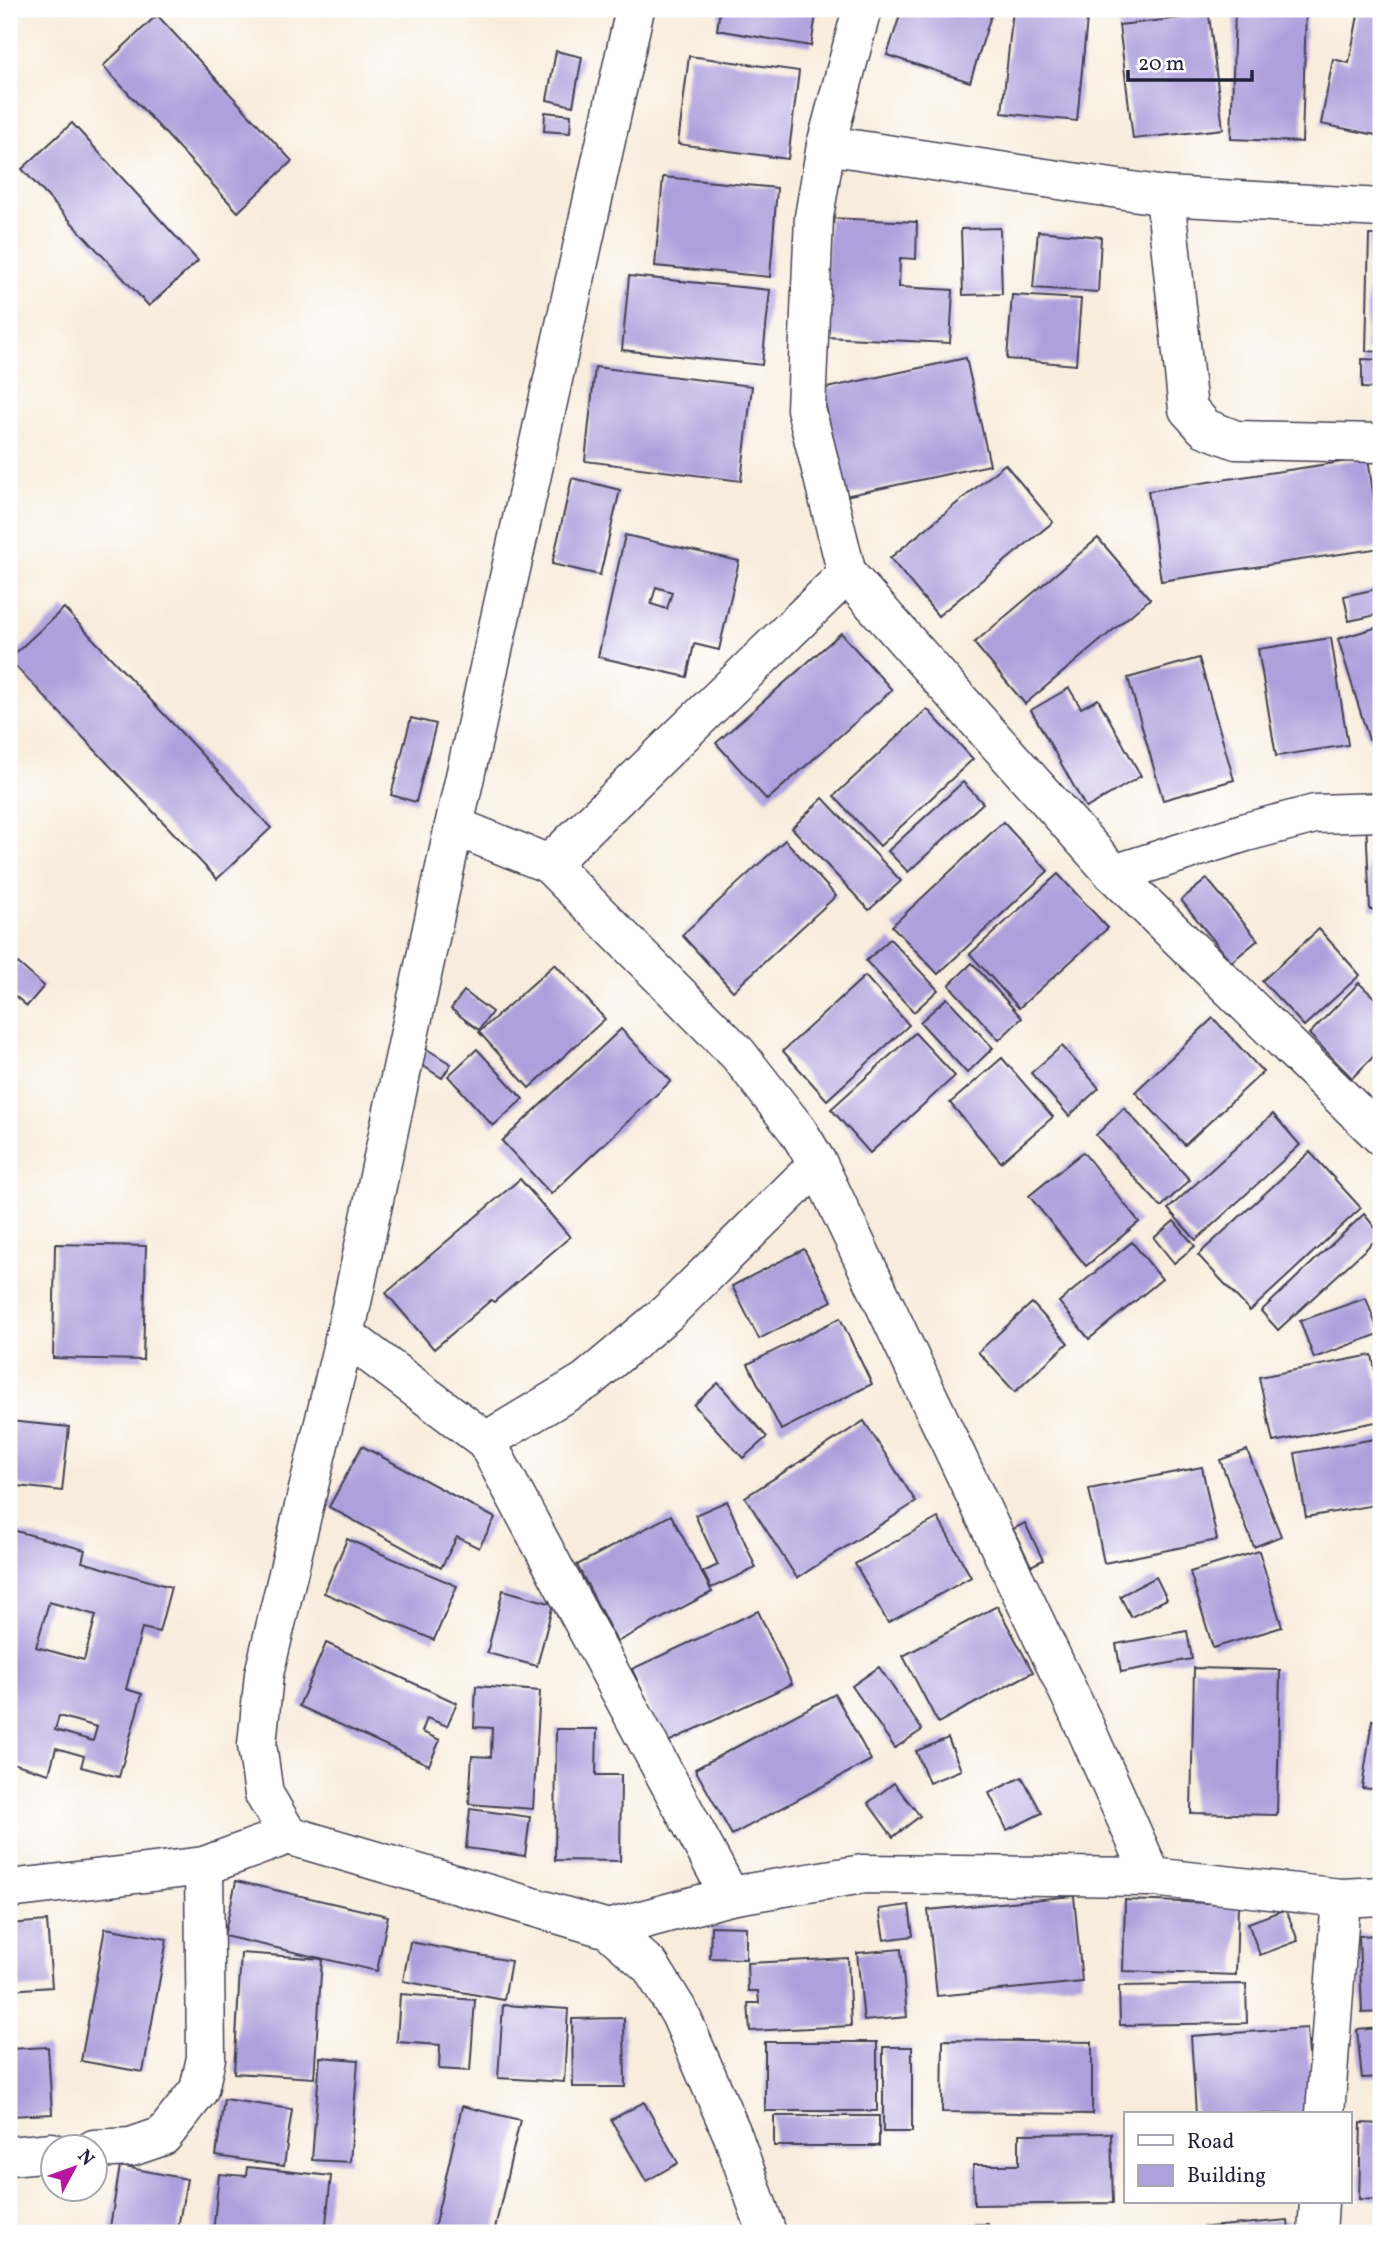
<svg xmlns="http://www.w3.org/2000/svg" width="1390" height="2242" font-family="Vollkorn,serif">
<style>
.building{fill:#aea0dc;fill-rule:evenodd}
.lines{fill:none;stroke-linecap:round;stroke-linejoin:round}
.street-casing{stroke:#424053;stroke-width:41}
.street{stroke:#fff;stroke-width:38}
</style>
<rect width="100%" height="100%" fill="#fff"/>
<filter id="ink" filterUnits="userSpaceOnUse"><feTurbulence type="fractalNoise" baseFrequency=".0143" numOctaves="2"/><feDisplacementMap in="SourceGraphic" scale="14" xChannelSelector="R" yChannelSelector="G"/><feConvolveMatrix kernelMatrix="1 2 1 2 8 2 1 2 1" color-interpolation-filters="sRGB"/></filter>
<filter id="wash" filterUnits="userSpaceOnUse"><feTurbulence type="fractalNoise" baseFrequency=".00686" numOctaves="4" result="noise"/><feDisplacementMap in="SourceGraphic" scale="28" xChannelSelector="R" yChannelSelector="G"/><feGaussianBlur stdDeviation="1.57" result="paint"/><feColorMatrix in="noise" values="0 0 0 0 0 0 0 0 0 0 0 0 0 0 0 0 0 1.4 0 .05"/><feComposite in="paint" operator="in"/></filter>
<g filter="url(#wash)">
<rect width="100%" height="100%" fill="#f8ecdc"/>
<g id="blocks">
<g class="building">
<path d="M720,9h97l-6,37 -94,-16z"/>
<path d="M902,9h91l-23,73 -83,-27z"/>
<path d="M1013,9h75l-11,112 -75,-8z"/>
<path d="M1235,9h71l-4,133 -71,-3z"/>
<path d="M1359,10l22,5v121l-60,-12 12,-65 16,4z"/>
<path d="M157,15l135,146 -54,51 -135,-146z"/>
<path d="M1209,15l14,114 -90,10 -14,-114z"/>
<path d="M556,51l26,6 -9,49 -26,-6z"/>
<path d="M689,56l110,15 -11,88 -110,-15z"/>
<path d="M545,112l26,3 -1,18 -26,-2z"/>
<path d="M72,123l126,138 -49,45 -127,-137z"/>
<path d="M663,177l114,11 -7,89 -115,-11z"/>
<path d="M829,218l88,4 -1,37 -16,-1 -1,29 54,3 -3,53 -126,-6z"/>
<path d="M1000,228l2,66 -39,1 -2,-66z"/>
<path d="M1038,231l63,6 -3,55 -65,-4z"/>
<path d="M1369,235h12v117l-15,-1z"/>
<path d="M629,276l141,14 -8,75 -140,-15z"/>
<path d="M1012,295l69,4 -5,66 -69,-6z"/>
<path d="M966,358l24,107 -145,31 -23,-107z"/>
<path d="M1362,359l19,1v29l-19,-1z"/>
<path d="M595,367l157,19 -11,95 -156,-20z"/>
<path d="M1368,458l13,90 -220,33 -13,-90z"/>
<path d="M1005,464l48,58 -115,94 -48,-58z"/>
<path d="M572,478l48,12 -20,85 -48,-11z"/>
<path d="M625,535l114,26 -20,89 -25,-6 -7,33 -89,-20zM656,587l16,5 -5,17 -16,-5z"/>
<path d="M1098,538l52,61 -125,105 -51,-61z"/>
<path d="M1381,588v26l-32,7 -5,-25z"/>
<path d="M64,608l207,220 -54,51 -208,-220z"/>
<path d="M1381,626v110l-12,4 -31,-101z"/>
<path d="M841,633l51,57 -125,110 -51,-57z"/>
<path d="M1331,638l17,107 -72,11 -18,-107z"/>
<path d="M1199,658l35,122 -71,20 -35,-122z"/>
<path d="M1069,688l12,20 17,-9 43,77 -55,32 -55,-98z"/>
<path d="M927,709l46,50 -93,87 -46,-50z"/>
<path d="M411,718l25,6 -20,78 -25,-7z"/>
<path d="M963,782l20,21 -75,69 -20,-21z"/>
<path d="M823,798l78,83 -32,29 -77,-82z"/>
<path d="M1366,820h15v90h-11z"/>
<path d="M1003,822l45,49 -110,103 -46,-48z"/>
<path d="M785,840l51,56 -103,95 -51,-56z"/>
<path d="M1058,874l50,54 -89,80 -49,-54z"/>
<path d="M1207,879l51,61 -27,22 -50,-62z"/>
<path d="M1319,929l41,46 -56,51 -42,-45z"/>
<path d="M890,939l48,51 -24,22 -48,-51z"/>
<path d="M18,963l26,23 -17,20 -18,-15v-16z"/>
<path d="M972,963l50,55 -23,22 -50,-55z"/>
<path d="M555,964l50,55 -76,69 -50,-56z"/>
<path d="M865,976l44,49 -82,75 -44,-49z"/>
<path d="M1359,983l22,21v45l-29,29 -43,-44z"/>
<path d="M464,991l28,21 -13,18 -28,-21z"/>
<path d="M947,998l46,50 -26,25 -47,-51z"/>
<path d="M1213,1018l50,54 -78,73 -50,-53z"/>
<path d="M621,1029l50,52 -120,113 -49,-53z"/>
<path d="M915,1033l40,43 -85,77 -39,-44z"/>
<path d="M1062,1046l37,42 -30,28 -38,-43z"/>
<path d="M425,1048l26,16 -9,14 -25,-16z"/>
<path d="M477,1049l46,50 -30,27 -45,-50z"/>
<path d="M1002,1058l51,59 -52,45 -51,-59z"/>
<path d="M1124,1108l66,72 -29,27 -65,-72z"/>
<path d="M1273,1114l27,31 -104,95 -28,-31z"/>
<path d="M1083,1152l56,70 -53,44 -57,-70z"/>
<path d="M1310,1152l51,56 -111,103 -52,-56z"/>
<path d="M520,1179l50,58 -76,65 -3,-2 -57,49 -48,-56z"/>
<path d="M1364,1214l17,21 -103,95 -17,-19z"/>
<path d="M1174,1221l21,25 -21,17 -20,-25z"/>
<path d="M1132,1242l30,37 -73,60 -30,-37z"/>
<path d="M55,1244l91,2 -3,114 -90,-2z"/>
<path d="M804,1249l28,52 -73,38 -27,-53z"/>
<path d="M1366,1298l13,36 -65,24 -14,-37z"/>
<path d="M1032,1303l36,40 -53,49 -37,-40z"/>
<path d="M840,1318l32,66 -91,46 -33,-66z"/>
<path d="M1372,1355l9,48v18l-108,21 -14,-65z"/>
<path d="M718,1383l49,54 -24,21 -49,-53z"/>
<path d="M9,1421l60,6 -7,64 -53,-6z"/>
<path d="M864,1421l52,81 -119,76 -52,-81z"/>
<path d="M1380,1438l1,66 -75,13 -11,-64z"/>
<path d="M362,1446l133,72 -16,30 -22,-11 -16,31 -112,-61z"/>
<path d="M1247,1450l34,86 -27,11 -34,-87z"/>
<path d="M1202,1467l15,73 -113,23 -15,-74z"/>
<path d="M727,1501l29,67 -45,20 -8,-16 15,-7 -23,-50z"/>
<path d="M671,1515l41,77 -95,50 -40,-77z"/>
<path d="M938,1518l33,59 -83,46 -33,-59z"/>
<path d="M1025,1523l18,37 -12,6 -18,-37z"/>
<path d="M9,1529l76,21 -3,12 89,25 -12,45 -17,-4 -16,61 16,5 -23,83 -38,-10 3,-11 -28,-8 -7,26 -40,-12zM49,1602l47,13 -12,45 -48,-13zM59,1716l38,11 -4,14 -38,-11z"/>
<path d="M347,1539l110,47 -23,54 -110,-47z"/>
<path d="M1259,1551l23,76 -69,21 -23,-76z"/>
<path d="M1156,1577l11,22 -36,18 -11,-21z"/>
<path d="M503,1590l50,14 -16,62 -50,-13z"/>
<path d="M997,1606l36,66 -95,51 -35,-67z"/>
<path d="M758,1611l34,73 -126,59 -34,-74z"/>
<path d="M1187,1631l5,28 -71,13 -5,-28z"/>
<path d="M326,1643l131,60 -10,23 -20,-8 -5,14 18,8 -11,25 -130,-59z"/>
<path d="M879,1667l43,63 -27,18 -43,-62z"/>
<path d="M1194,1668l86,2 -3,145 -86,-2z"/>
<path d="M1380,1672h1v40l-6,-1z"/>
<path d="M476,1686l64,5 -7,118 -64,-5 3,-48 19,1 1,-29 -18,-1z"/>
<path d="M835,1694l36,66 -139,75 -37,-66z"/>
<path d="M1372,1720l9,2v68l-19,-2z"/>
<path d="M556,1729h41l-1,46h25l-1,86 -65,-1z"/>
<path d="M948,1738l13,32 -32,13 -13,-32z"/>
<path d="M1022,1777l20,36 -35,17 -18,-37z"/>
<path d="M894,1783l26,33 -27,21 -25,-34z"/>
<path d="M470,1809l60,8 -5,39 -59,-8z"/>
<path d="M236,1881l152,35 -11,55 -153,-35z"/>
<path d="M1074,1896l8,86 -145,14 -9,-86z"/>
<path d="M1125,1900l113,4 -2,71 -113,-4z"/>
<path d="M909,1905l4,31 -29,4 -5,-31z"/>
<path d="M1286,1909l12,32 -38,14 -12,-32z"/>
<path d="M47,1921l5,66 -43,3v-66z"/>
<path d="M711,1926l35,1v32l-36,-1z"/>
<path d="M105,1928l62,11 -24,133 -62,-11z"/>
<path d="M1381,1935v77l-19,1 -3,-77z"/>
<path d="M410,1942l101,19 -7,39 -101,-19z"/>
<path d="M901,1949l6,68 -43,4 -7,-68z"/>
<path d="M241,1953l81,6 -8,119 -80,-5z"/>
<path d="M848,1958l3,68 -101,5 -2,-28h11l-1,-12h-10l-1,-28z"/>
<path d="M1246,1984l1,39 -127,2 -1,-39z"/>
<path d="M400,1994l75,6 -5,71 -31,-2 1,-24 -43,-3z"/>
<path d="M503,2005l65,4 -4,73 -66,-4z"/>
<path d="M624,2018l1,69h-52l-1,-68z"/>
<path d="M1307,2028l6,86h-117l-5,-78z"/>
<path d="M1381,2028v49l-19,1 -5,-48z"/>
<path d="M943,2040l149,2v72l-150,-2z"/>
<rect x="765" y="2042" width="112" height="69"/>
<path d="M48,2047l4,67 -43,2v-67z"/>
<rect x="883" y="2047" width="29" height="85"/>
<path d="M320,2057l38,3 -8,102 -38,-2z"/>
<path d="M224,2099l68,10 -8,57 -68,-10z"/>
<path d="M644,2102l34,61 -32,18 -35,-61z"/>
<path d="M462,2106l58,14 -26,113h-61z"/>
<rect x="774" y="2116" width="105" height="30"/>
<path d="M1361,2123l20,1v76l-22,-1z"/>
<path d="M1111,2133l2,70 -139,2 -1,-40h46v-31z"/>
<path d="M120,2166l67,13 -10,54h-68z"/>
<path d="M247,2167l84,9 -6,57h-112l6,-59 27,2z"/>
<path d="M1288,2220l1,13h-126v-2z"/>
<path d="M988,2224l1,9h-55v-8z"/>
</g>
</g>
</g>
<g filter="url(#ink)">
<use href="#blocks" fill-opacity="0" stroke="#424053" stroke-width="2"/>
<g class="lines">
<defs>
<g id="street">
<path d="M635,9l-181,817 -109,509 -81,339 -7,71 7,49 24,41 320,94 43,38 29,47 53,122 34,97"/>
<path d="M862,9l-36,136 -12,72 -8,192 41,165 267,300 267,262"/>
<path d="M826,145l339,51 216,12"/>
<path d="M1165,196l23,213 17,19 31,12 145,3"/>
<path d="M454,826l95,38 189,190 60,77 20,33 268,565 66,148"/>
<path d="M549,864l298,-290"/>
<path d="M1114,874l132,-42 69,-18 66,-2"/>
<path d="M345,1335l141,106 244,455"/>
<path d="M486,1441l100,-60 81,-68 151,-149"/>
<path d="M9,1889l195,-23 84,-31"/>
<path d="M608,1929l122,-33 133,-22 289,3 189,21 40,-2"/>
<path d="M1325,2114l16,-216"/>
<path d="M94,2149l37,-2 32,-11 36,-46 7,-32 -2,-192"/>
<path d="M9,2156l43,-4"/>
<path d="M1317,2233l2,-31"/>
</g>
</defs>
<use href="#street" class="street-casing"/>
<use href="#street" class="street"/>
</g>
</g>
<rect width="1390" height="2242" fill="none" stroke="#fff" stroke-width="35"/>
<rect x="1124" y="2112" width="228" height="91" fill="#ffffff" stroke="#a7a7b1" stroke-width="2"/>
<rect x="1138" y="2135" width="35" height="10" fill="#ffffff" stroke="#a7a7b1" stroke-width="2"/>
<text x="1187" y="2148" font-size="21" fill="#22223b">Road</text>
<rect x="1138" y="2165" width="35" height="21" fill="#aea0dc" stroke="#a7a7b1" stroke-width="2"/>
<text x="1187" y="2182" font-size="21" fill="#22223b">Building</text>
<g transform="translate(74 2168) rotate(49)"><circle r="33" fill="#ffffff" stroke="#a7a7b1" stroke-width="2"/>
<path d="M0-5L12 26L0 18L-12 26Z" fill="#b5179e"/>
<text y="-10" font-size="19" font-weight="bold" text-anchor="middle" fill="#22223b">N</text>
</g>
<path d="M1128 70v10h124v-10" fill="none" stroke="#22223b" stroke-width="3.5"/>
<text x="1138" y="70" font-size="21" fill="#22223b" stroke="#ffffff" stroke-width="5" paint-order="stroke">20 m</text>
</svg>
